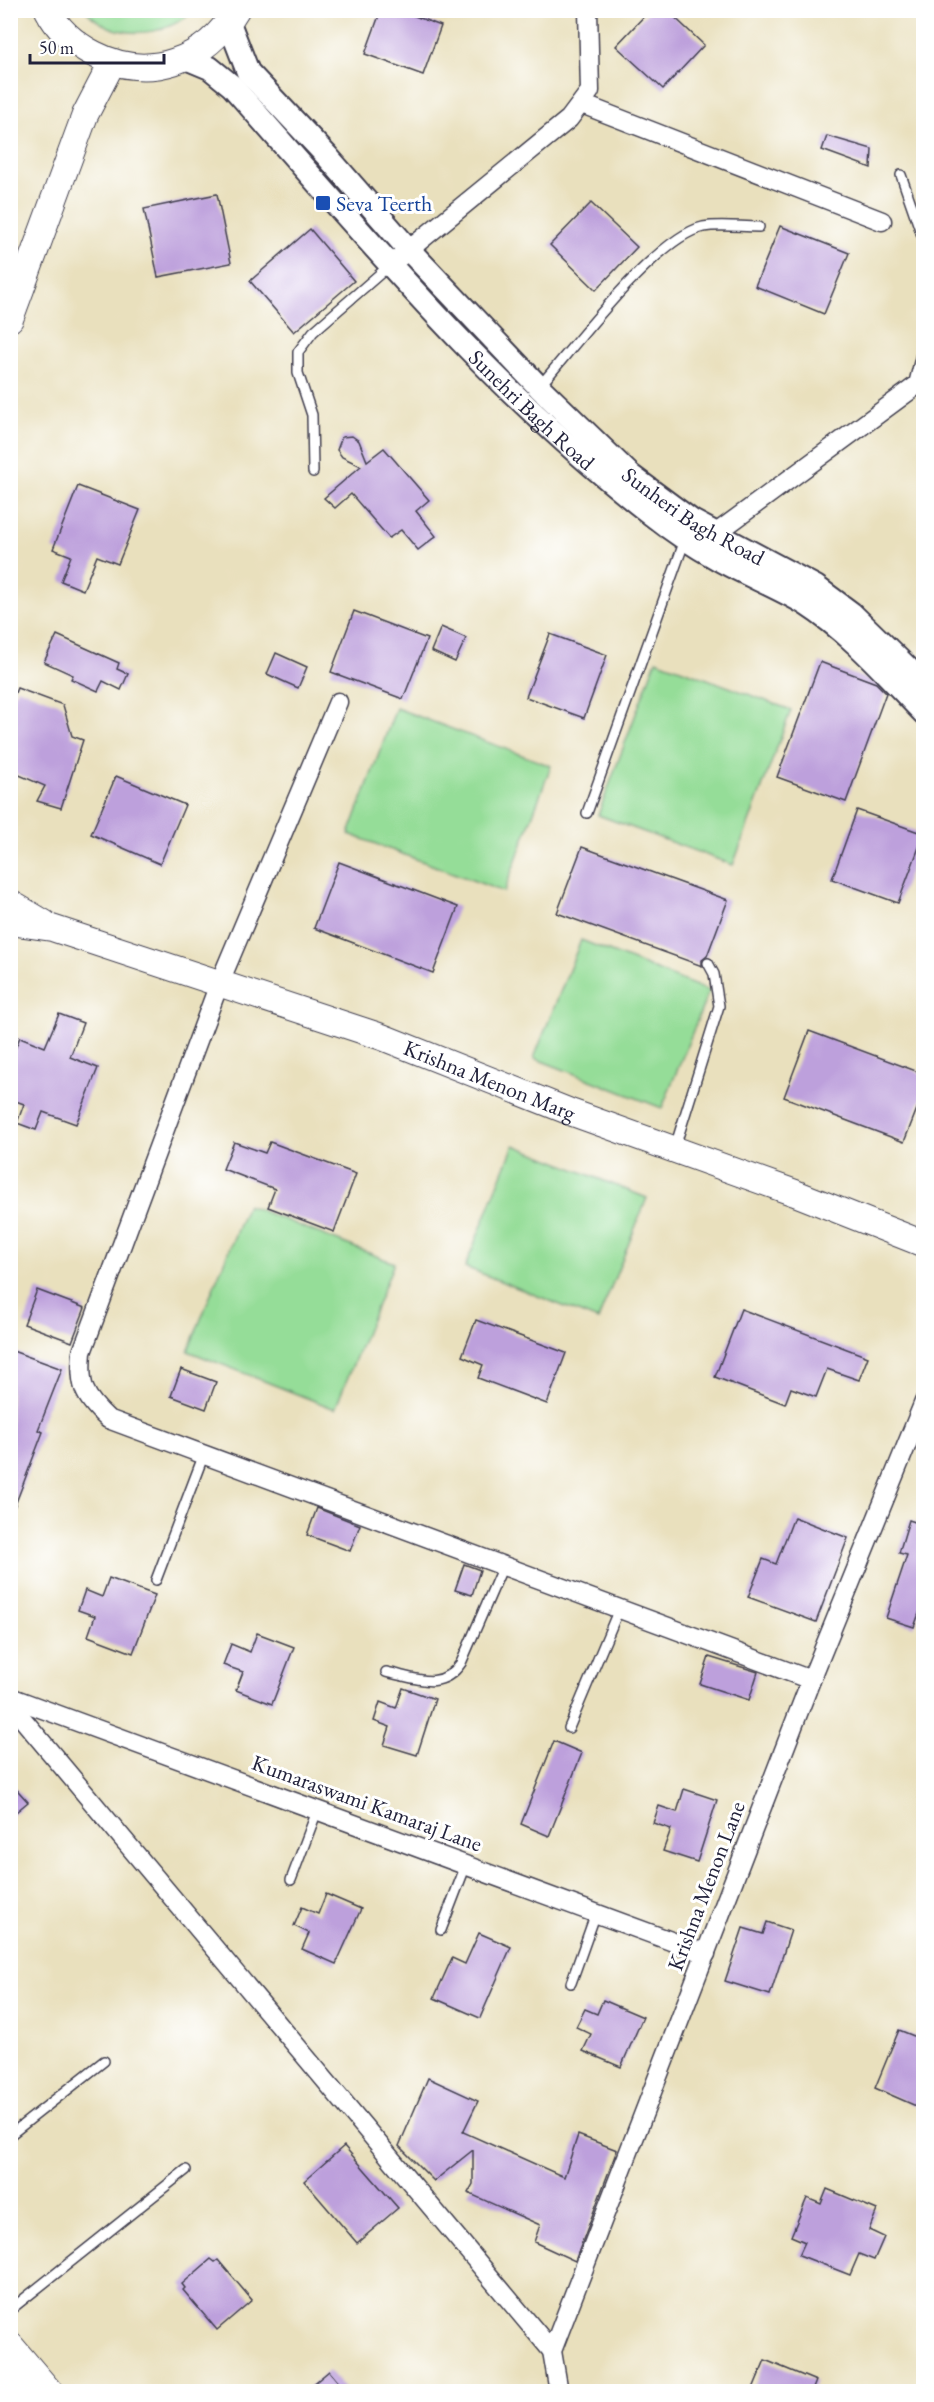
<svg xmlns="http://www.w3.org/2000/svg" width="934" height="2402" font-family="'EB Garamond',serif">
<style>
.green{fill:#95dd98;stroke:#5c806a;stroke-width:1.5}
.building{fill:#bda0dc}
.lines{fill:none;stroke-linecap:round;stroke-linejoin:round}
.service-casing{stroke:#403e4e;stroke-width:12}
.minor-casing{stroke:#403e4e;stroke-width:21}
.tertiary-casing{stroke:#403e4e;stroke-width:26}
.secondary-casing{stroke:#403e4e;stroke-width:28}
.service{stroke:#fff;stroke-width:9}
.minor{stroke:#fff;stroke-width:18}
.tertiary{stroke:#fff;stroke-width:22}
.secondary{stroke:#fff;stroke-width:26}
.transit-dot{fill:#1a4fb4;stroke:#fff;stroke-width:2}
.labels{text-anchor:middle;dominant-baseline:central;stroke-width:6;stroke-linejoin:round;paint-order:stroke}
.transit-label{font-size:22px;fill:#164399;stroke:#fff;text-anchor:start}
.street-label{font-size:22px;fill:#22223b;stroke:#fff}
</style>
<rect width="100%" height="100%" fill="#fff"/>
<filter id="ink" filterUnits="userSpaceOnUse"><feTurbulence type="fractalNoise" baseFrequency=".0167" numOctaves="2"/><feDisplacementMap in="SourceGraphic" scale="12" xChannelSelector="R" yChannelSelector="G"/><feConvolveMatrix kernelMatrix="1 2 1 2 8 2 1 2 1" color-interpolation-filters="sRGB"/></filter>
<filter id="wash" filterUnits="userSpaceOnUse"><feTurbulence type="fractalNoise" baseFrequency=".008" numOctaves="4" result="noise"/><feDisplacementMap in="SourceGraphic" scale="24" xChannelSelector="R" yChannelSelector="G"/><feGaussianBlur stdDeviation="1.35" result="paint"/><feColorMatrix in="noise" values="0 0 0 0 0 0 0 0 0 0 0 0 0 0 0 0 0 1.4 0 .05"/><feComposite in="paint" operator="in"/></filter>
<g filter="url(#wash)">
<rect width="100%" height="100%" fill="#e9e0bd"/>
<g class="green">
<path d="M86,11h107c-30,27 -78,30 -107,0z"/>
<path d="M656,660l135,50 -58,155 -135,-50z"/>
<path d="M396,708l155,58 -47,126 -155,-58z"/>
<path d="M581,940l128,51 -47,117 -128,-50z"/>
<path d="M514,1145l133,53 -49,122 -133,-53z"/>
<path d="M247,1205l147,58 -59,146 -147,-58z"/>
</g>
<g id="blocks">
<g class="building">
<path d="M381,10h18l42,16 -18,49 -58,-21z"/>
<path d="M650,10h17l37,35 -41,44 -47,-43z"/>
<path d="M827,136l45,13 -1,19 -49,-18z"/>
<path d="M217,194l14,69 -73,14 -14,-68z"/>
<path d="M591,203l46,44 -41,43 -46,-45z"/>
<path d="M780,226l69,27 -25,61 -69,-28z"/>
<path d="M310,229l44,52 -60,51 -44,-51z"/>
<path d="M352,436l7,5 8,20 17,-13 45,52 -13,11 20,25 -18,14 -17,-20 -12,8 -38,-44 -16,14 -11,-10 37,-32 -19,-9 -5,-7 5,-13z"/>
<path d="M78,486l62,24 -22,54 -21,-8 -14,34 -22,-9 10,-25 -18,-7z"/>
<path d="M354,611l73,28 -24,60 -72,-27z"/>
<path d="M441,627l25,11 -11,24 -24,-11z"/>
<path d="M550,634l57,21 -23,63 -58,-21z"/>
<path d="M57,635l62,28 -2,6 11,5 -7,16 -18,-9 -5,10 -27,-12 2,-4 -29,-13z"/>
<path d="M276,653l31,14 -9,21 -31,-14z"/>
<path d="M820,662l56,21 10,10 -40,109 -69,-25z"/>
<path d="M17,688l46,17 9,31 11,4 -22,68 -24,-7 8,-15 -35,-15v-66z"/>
<path d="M116,776l69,29 -25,59 -69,-30z"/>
<path d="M857,810l67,24 -26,69 -66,-24z"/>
<path d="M582,847l146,53 -21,56 -5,4v6l-145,-53z"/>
<path d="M339,862l119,45 -25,66 -119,-45z"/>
<path d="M59,1014l24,9 -13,34 28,11 -22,56 -33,-12 -7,18 -19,-7 7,-19 -14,-5v-38l10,-24 25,10z"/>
<path d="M809,1031l115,43v17l-20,51 -120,-45z"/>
<path d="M234,1142l31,11 5,-11 86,32 -22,58 -66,-25 7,-18 -52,-20z"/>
<path d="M37,1290l48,18 -13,34 -48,-18z"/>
<path d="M741,1309l127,48 -9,23 -32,-11 -11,28 -25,-9 -6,16 -70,-27z"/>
<path d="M476,1320l90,33 -19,51 -69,-26 5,-13 -21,-9z"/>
<path d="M10,1350l52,19 -24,61 5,2 -31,81z"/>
<path d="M181,1369l35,13 -10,27 -35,-13z"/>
<path d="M317,1508l43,17 -10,26 -43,-16z"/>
<path d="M794,1517l54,21 -32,84 -68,-25 15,-38 13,5z"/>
<path d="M909,1520l15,5v75l-10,27 -28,-9 21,-63 -8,-2z"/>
<path d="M464,1564l16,6 -8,25 -17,-5z"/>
<path d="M109,1578l46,17 -22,58 -45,-17 7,-20 -17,-6 7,-20 17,7z"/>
<path d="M257,1633l37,14 -22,57 -36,-14 7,-18 -20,-7 8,-21 19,8z"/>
<path d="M709,1657l49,15 -9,28 -49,-16z"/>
<path d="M403,1688l32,11 -18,56 -33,-10 6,-18 -16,-6 6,-19 16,6z"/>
<path d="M554,1741l28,12 -33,83 -28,-12z"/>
<path d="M10,1782l18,20 -18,15z"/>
<path d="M684,1789l33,11 -20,62 -34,-11 8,-22 -18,-6 6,-17 18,6z"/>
<path d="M326,1894l35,15 -25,55 -34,-15 7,-16 -15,-7 8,-19 16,7z"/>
<path d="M767,1922l24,8 -21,65 -45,-14 18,-53 20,6z"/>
<path d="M479,1933l32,14 -31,71 -46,-20 18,-40 13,6z"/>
<path d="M603,2000l40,17 -22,50 -38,-16 8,-17 -15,-7 9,-18 12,5z"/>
<path d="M899,2030l25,10v46l-8,20 -41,-18z"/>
<path d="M428,2078l50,23 -15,31 101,45 14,-42 39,15 -42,111 -41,-19 6,-17 -72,-32 5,-9v-34l-39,31 -35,-35z"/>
<path d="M344,2146l54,62 -41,35 -53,-62z"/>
<path d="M827,2189l50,21 -8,20 15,7 -10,23 -15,-6 -9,21 -51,-20 6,-13 -14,-6 16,-38 14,6z"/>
<path d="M211,2259l4,3 3,-2 34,40 -35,30 -34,-40 2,-2 -3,-4z"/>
<path d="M765,2360l51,21 -4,10h-60z"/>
<path d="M329,2371l17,20h-41z"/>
</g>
</g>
</g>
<g filter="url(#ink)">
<use href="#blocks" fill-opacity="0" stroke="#403e4e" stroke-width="1.5"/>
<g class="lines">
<defs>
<g id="service">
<path d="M901,175l23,66"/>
<path d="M913,386l11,-44"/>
<path d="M539,387c35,-40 116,-149 164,-160 17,-3 38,0 56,0"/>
<path d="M313,472l-1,-57 -14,-42v-21l15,-20 77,-67"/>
<path d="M587,813l98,-273"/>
<path d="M675,1147l44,-141 -5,-32 -6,-11"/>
<path d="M156,1580l48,-126"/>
<path d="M386,1672c30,6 55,20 75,-9l42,-97"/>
<path d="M569,1728l50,-119"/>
<path d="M291,1880l26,-69"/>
<path d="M441,1930l25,-65"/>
<path d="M571,1983l25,-70"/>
<path d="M10,2135l94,-74"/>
<path d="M10,2310l176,-140"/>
</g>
<g id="minor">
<path d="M582,104l300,117"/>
<path d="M400,257l169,-138 21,-28 -2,-81"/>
<path d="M715,534l209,-154"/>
<path d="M338,702l-119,282 -137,368c-3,33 1,44 26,67l703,261"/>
<path d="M10,1697l696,257"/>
<path d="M10,1704l542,647"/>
<path d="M559,2392l-7,-41 259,-671 113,-278"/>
</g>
<g id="tertiary">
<path id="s1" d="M229,23l19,49 79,84 82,94 130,137 91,88 62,46 124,66 35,26 73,71"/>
<path id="s2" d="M186,58l24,10 22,18c131,148 261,306 419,428 20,16 44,32 67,45 28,16 60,28 88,45 45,29 81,71 118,109"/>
</g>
<g id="secondary">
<path d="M48,10c10,20 27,34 46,44 54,28 112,7 142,-44"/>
<path d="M10,319l75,-204 27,-52"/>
<path d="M10,903l34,20"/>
<path id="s3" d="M10,922l42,6 330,109 191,76 222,80 129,51"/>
<path d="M10,2345l40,47"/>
<path d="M10,2382l8,10"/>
</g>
</defs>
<use href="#service" class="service-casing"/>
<use href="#minor" class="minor-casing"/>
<use href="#tertiary" class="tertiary-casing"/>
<use href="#secondary" class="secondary-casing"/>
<use href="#service" class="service"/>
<use href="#minor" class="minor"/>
<use href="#tertiary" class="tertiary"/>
<use href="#secondary" class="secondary"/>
</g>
</g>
<rect class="transit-dot" x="315" y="195" width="16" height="16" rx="3"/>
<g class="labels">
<g class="transit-label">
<text x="336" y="203">Seva Teerth</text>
</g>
<g class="street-label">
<text stroke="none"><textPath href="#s2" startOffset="496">Sunehri Bagh Road</textPath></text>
<text stroke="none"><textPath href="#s1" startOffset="684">Sunheri Bagh Road</textPath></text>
<text stroke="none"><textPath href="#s3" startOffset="506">Krishna Menon Marg</textPath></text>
<text transform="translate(367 1803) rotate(20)">Kumaraswami Kamaraj Lane</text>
<text transform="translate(706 1886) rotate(-69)">Krishna Menon Lane</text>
</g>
</g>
<rect width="934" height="2402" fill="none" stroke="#fff" stroke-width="36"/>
<path d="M30 54v9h134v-9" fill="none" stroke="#22223b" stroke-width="3"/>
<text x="39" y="54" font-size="18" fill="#22223b" stroke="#ffffff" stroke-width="4.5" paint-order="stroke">50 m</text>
</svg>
